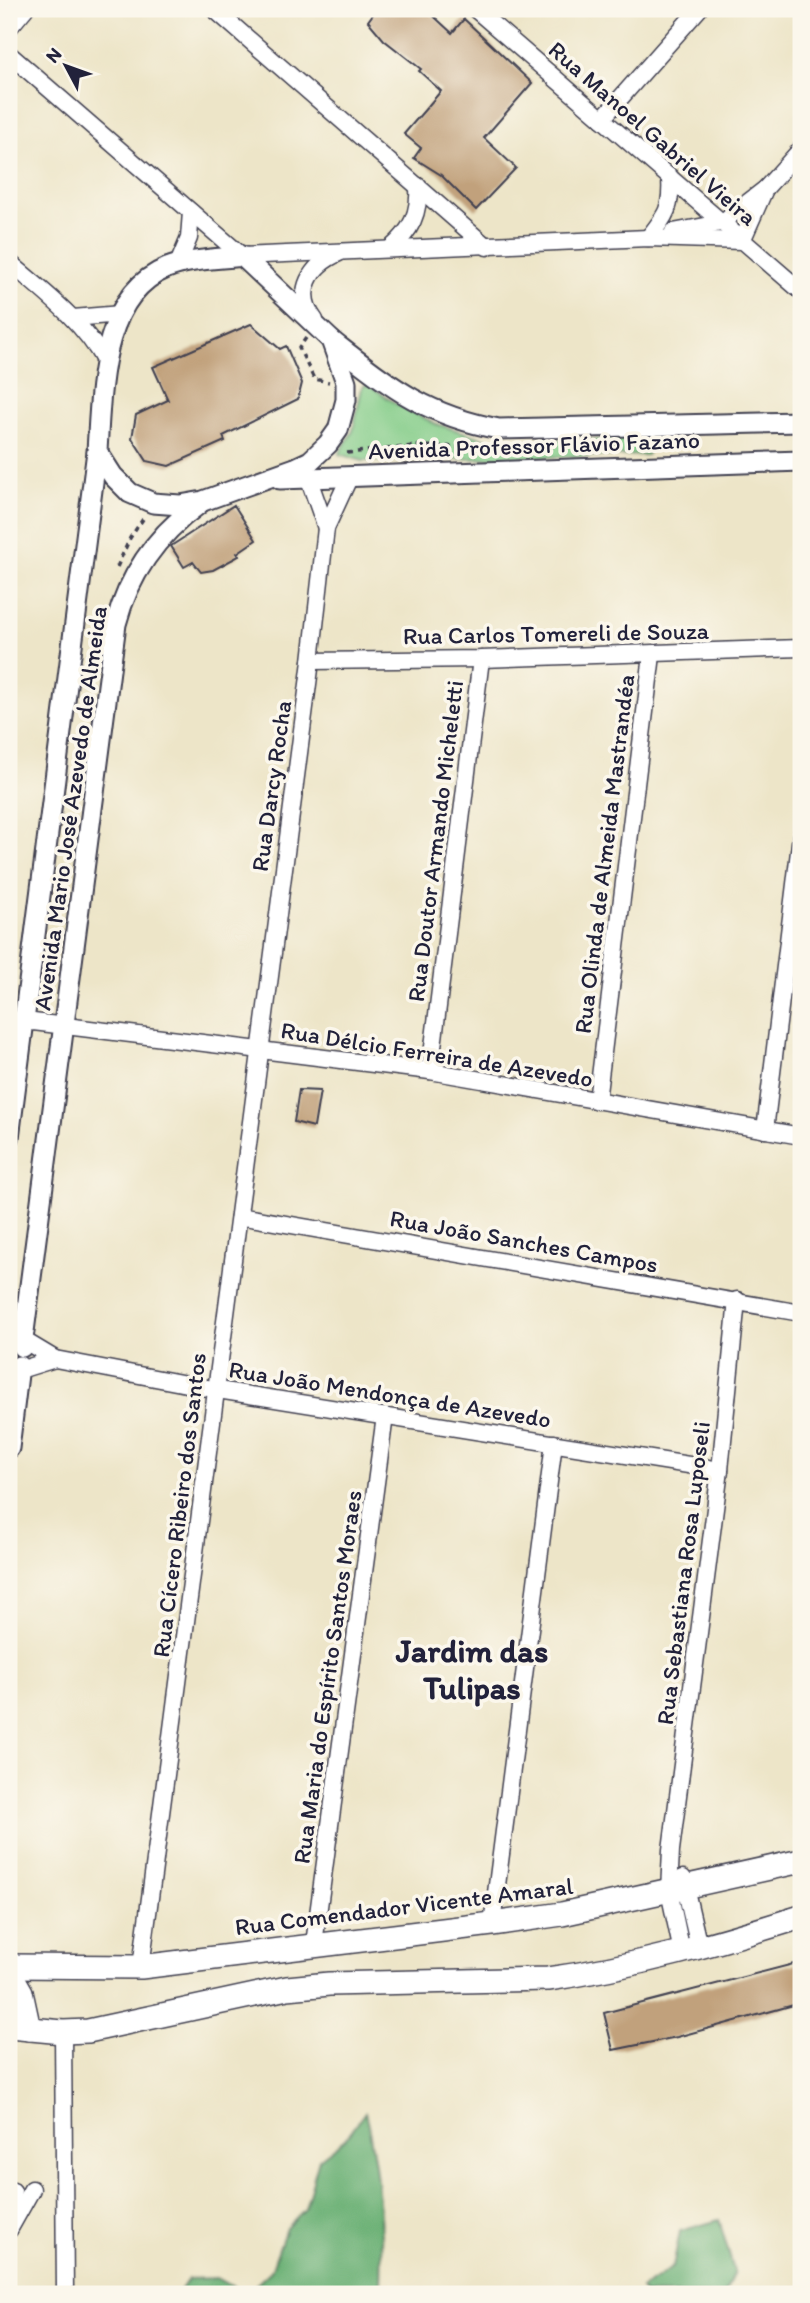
<svg xmlns="http://www.w3.org/2000/svg" width="810" height="2303" font-family="Itim,sans-serif">
<style>
.green{fill:#83cc88;stroke:#527762;stroke-width:2}
.forest{fill:#6ab074;stroke:#466958;stroke-width:2}
.building{fill:#c1a17c}
.lines{fill:none;stroke-linecap:round;stroke-linejoin:round}
.minor-casing{stroke:#403f50;stroke-width:19}
.tertiary-casing{stroke:#403f50;stroke-width:23}
.secondary-casing{stroke:#403f50;stroke-width:26}
.path{stroke:#403f50;stroke-width:3.5;stroke-dasharray:5 5;stroke-linecap:butt}
.minor{stroke:#fff;stroke-width:16}
.tertiary{stroke:#fff;stroke-width:19}
.secondary{stroke:#fff;stroke-width:23}
.labels{text-anchor:middle;dominant-baseline:central;stroke-width:7;stroke-linejoin:round;paint-order:stroke}
.street-label{font-size:24px;fill:#22223b;stroke:#fbf7ec}
.district-label{font-size:32px;font-weight:bold;fill:#22223b;stroke:#fbf7ec}
</style>
<rect width="100%" height="100%" fill="#fbf7ec"/>
<filter id="ink" filterUnits="userSpaceOnUse"><feTurbulence type="fractalNoise" baseFrequency=".0143" numOctaves="2"/><feDisplacementMap in="SourceGraphic" scale="14" xChannelSelector="R" yChannelSelector="G"/><feConvolveMatrix kernelMatrix="1 2 1 2 8 2 1 2 1" color-interpolation-filters="sRGB"/></filter>
<filter id="wash" filterUnits="userSpaceOnUse"><feTurbulence type="fractalNoise" baseFrequency=".00686" numOctaves="4" result="noise"/><feDisplacementMap in="SourceGraphic" scale="28" xChannelSelector="R" yChannelSelector="G"/><feGaussianBlur stdDeviation="1.57" result="paint"/><feColorMatrix in="noise" values="0 0 0 0 0 0 0 0 0 0 0 0 0 0 0 0 0 1.4 0 .05"/><feComposite in="paint" operator="in"/></filter>
<g filter="url(#wash)">
<rect width="100%" height="100%" fill="#ede5c8"/>
<path class="green" d="M368,384l28,20 40,20 60,18 159,-4 -8,17 -284,6 -24,-7 14,-23 9,-44z"/>
<g class="forest">
<path d="M365,2112c14,59 18,114 16,174l2,8h-205l10,-15 29,-1 29,16 25,-23 15,-43 19,-19 14,-50 27,-21z"/>
<path d="M719,2220l15,51 -9,23h-80l-4,-5 32,-22 7,-36z"/>
</g>
<g id="blocks">
<g class="building">
<path d="M377,9h49l26,24 12,-14 68,64 -48,55 32,30 -40,42 -35,-35 -27,-17 7,-10 -17,-14 37,-43 -22,-20 2,-2 -37,-29 -16,-19z"/>
<path d="M251,324l29,25 6,-3 16,37 -4,16 -75,37 2,5 -56,25 -22,-5 -15,-23 4,-23 32,-15 -15,-33z"/>
<path d="M234,505l22,35 -19,13 2,3 -26,14 -12,2 -8,-10 -9,5 -13,-21z"/>
<path d="M299,1090l21,1 -6,36 -20,-5z"/>
<path d="M801,1962v41l-124,34 -64,13 -9,-37z"/>
</g>
</g>
</g>
<g filter="url(#ink)">
<use href="#blocks" fill-opacity="0" stroke="#403f50" stroke-width="2"/>
<g class="lines">
<defs>
<g id="minor">
<path d="M214,9l273,238"/>
<path d="M475,9l326,282"/>
<path d="M9,28l16,-19"/>
<path d="M9,54l233,202 406,-18 94,3 23,-52"/>
<path d="M602,119l97,-110"/>
<path d="M673,232l48,-9 44,-34 36,-40"/>
<path d="M648,238c19,-24 24,-30 22,-61"/>
<path d="M391,248c20,-17 29,-35 27,-62"/>
<path d="M9,262c35,30 74,59 96,100"/>
<path d="M178,264l11,-26 2,-26"/>
<path d="M73,318l48,-4"/>
<path d="M315,320c-22,-28 -4,-55 24,-67"/>
<path d="M308,477l18,51"/>
<path d="M311,661l170,-2 320,-11"/>
<path d="M9,1019l421,52 371,65"/>
<path d="M430,1071l51,-412"/>
<path d="M597,1101l55,-446"/>
<path d="M765,1130l36,-295"/>
<path d="M239,1216l562,97"/>
<path d="M15,1335l40,24 163,31 502,80"/>
<path d="M10,1373l45,-14"/>
<path d="M683,1878l16,69"/>
<path d="M492,1924l62,-481"/>
<path d="M314,1944l71,-528"/>
<path d="M682,1952l-13,-61 2,-41 49,-380 17,-170"/>
<path d="M141,1967l170,-1306 15,-133 24,-52"/>
<path d="M63,2032l2,262"/>
<path d="M9,2190l4,1 -4,11"/>
<path d="M9,2230l23,-41"/>
</g>
<g id="tertiary">
<path d="M332,341c58,45 92,74 167,88l302,-7"/>
<path d="M280,479l521,-18"/>
<path d="M9,1138l88,-687c4,-60 3,-156 70,-183 23,-9 52,-9 75,-12l89,84 15,42v18l-8,30 -10,14 -18,17 -15,7 -92,33 -23,4 -27,-2 -23,-10 -17,-17 -16,-25"/>
<path d="M22,1347l94,-723c13,-50 42,-90 83,-120"/>
<path d="M9,1448l10,-82"/>
</g>
<g id="secondary">
<path d="M9,1966l132,1 351,-43 70,-10 239,-53"/>
<path d="M9,1971l12,21 8,37"/>
<path d="M9,2027l54,5 25,-1 199,-43 42,-4 219,-5c86,-12 170,-36 253,-62"/>
</g>
</defs>
<use href="#minor" class="minor-casing"/>
<use href="#tertiary" class="tertiary-casing"/>
<use href="#secondary" class="secondary-casing"/>
<g class="path">
<path d="M306,338l-7,10 15,31 15,3"/>
<path d="M347,453l68,-7 73,1"/>
<path d="M117,567l13,-29 13,-19"/>
</g>
<use href="#minor" class="minor"/>
<use href="#tertiary" class="tertiary"/>
<use href="#secondary" class="secondary"/>
</g>
</g>
<g class="labels">
<g class="street-label">
<text transform="translate(653 133) rotate(41)">Rua Manoel Gabriel Vieira</text>
<text transform="translate(534 445) rotate(-2)">Avenida Professor Flávio Fazano</text>
<text transform="translate(556 633) rotate(-1)">Rua Carlos Tomereli de Souza</text>
<text transform="translate(271 786) rotate(-82)">Rua Darcy Rocha</text>
<text transform="translate(70 808) rotate(-82)">Avenida Mario José Azevedo de Almeida</text>
<text transform="translate(435 841) rotate(-83)">Rua Doutor Armando Micheletti</text>
<text transform="translate(604 854) rotate(-83)">Rua Olinda de Almeida Mastrandéa</text>
<text transform="translate(437 1054) rotate(9)">Rua Délcio Ferreira de Azevedo</text>
<text transform="translate(524 1241) rotate(10)">Rua João Sanches Campos</text>
<text transform="translate(390 1394) rotate(9)">Rua João Mendonça de Azevedo</text>
<text transform="translate(179 1505) rotate(-83)">Rua Cícero Ribeiro dos Santos</text>
<text transform="translate(683 1573) rotate(-83)">Rua Sebastiana Rosa Luposeli</text>
<text transform="translate(327 1677) rotate(-82)">Rua Maria do Espírito Santos Moraes</text>
<text transform="translate(404 1906) rotate(-7)">Rua Comendador Vicente Amaral</text>
</g>
<g class="district-label">
<text x="472" y="1651">Jardim das<tspan x="472" dy="37">Tulipas</tspan></text>
</g>
</g>
<rect width="810" height="2303" fill="none" stroke="#fbf7ec" stroke-width="35"/>
<g transform="translate(66 66) rotate(311)" stroke="#fbf7ec" stroke-width="5" paint-order="stroke">
<path d="M0-5L12 26L0 18L-12 26Z" fill="#22223b"/>
<text y="-10" font-size="19" font-weight="bold" text-anchor="middle" fill="#22223b">N</text>
</g>
</svg>
